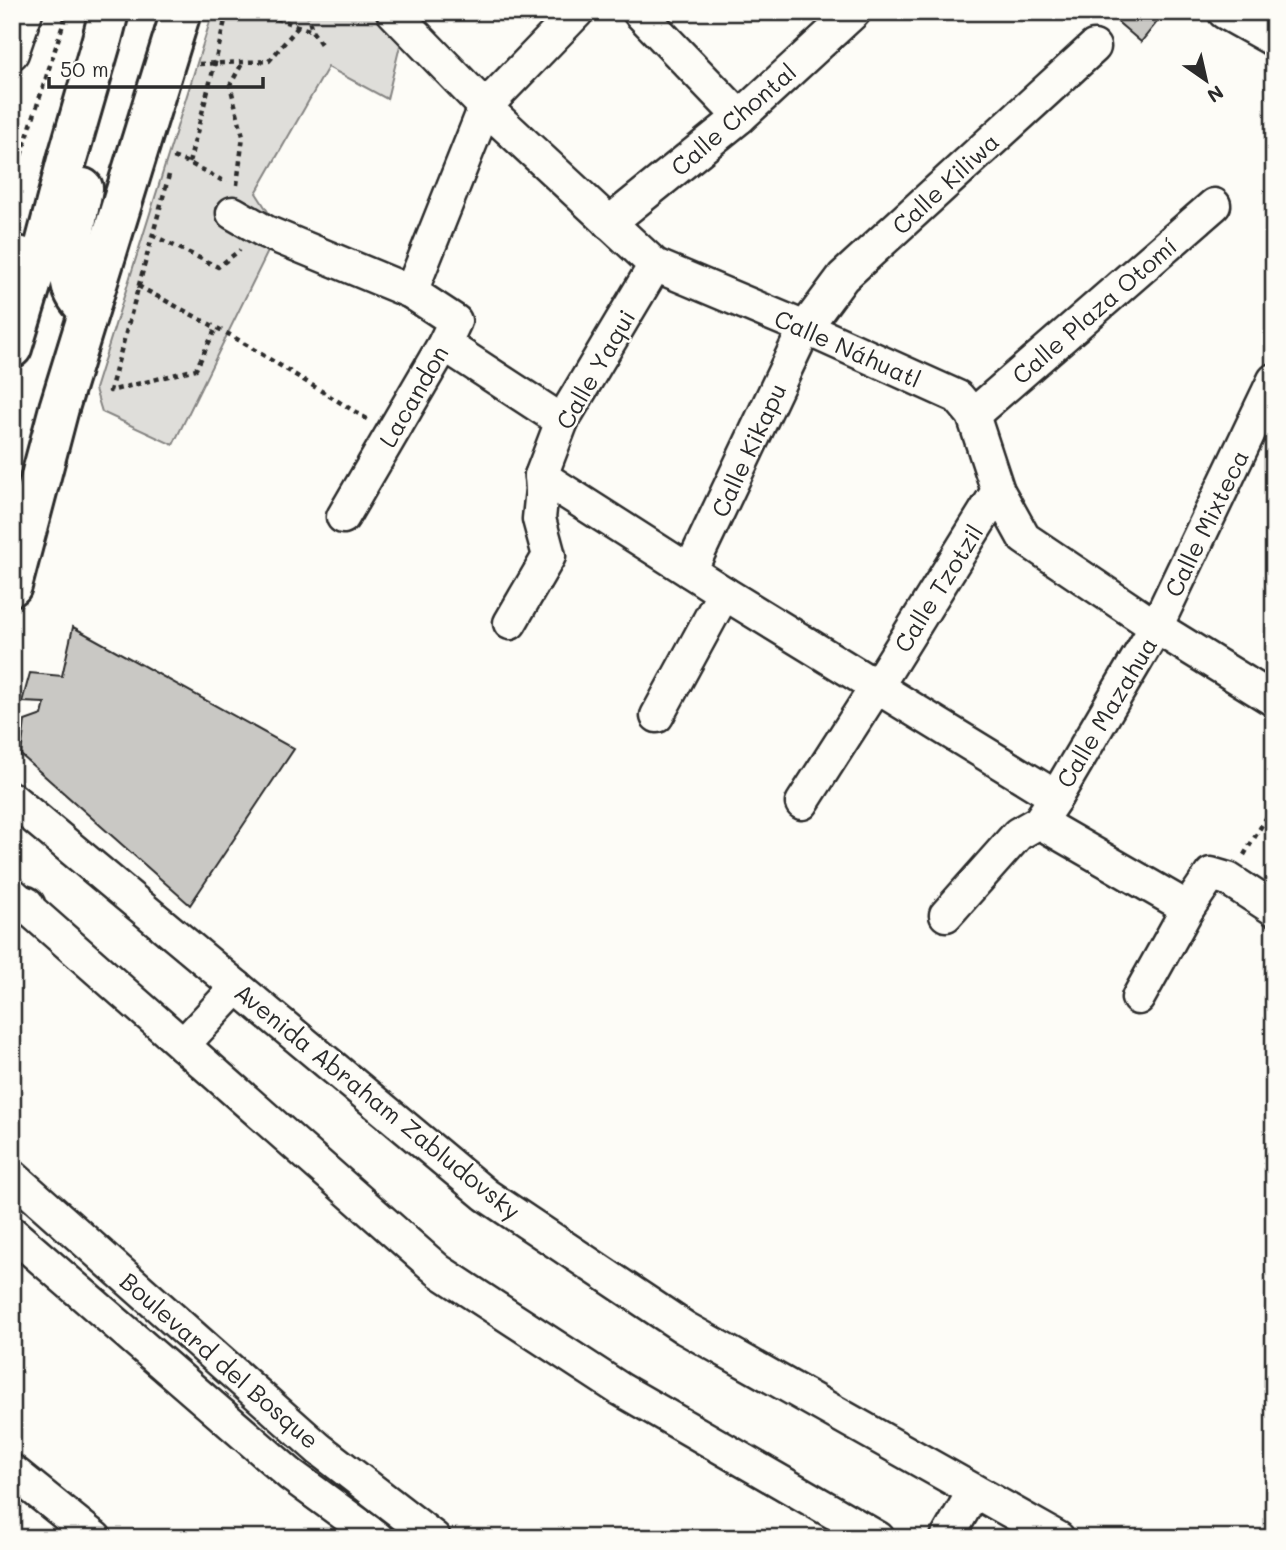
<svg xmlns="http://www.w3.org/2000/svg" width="1286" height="1550" font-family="Mali,sans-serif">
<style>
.green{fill:#dfdeda;stroke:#858482;stroke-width:2}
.building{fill:#c9c8c4;stroke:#2b2b2b;stroke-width:2}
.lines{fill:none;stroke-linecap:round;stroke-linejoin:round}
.minor-casing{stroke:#2b2b2b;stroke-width:37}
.major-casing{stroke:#2b2b2b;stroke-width:44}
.path{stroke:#2b2b2b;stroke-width:4.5;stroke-dasharray:5 5;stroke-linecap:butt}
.minor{stroke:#fdfcf7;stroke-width:32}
.major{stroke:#fdfcf7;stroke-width:38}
.labels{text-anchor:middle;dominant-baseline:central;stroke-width:5;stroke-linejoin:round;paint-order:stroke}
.street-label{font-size:24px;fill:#2b2b2b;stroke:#fdfcf7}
</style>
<rect width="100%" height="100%" fill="#fdfcf7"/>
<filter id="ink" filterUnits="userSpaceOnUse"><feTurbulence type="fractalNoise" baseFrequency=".0143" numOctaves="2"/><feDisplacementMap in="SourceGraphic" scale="14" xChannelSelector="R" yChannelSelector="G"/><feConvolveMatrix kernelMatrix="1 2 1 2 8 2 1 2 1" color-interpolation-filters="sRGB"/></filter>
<g filter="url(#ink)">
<path class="green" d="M213,12h187l6,9 -19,78 -59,-32 -72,126 23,36 -106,216 -71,-33 -7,-23z"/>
<g class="building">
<path d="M1106,12h59l-24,30z"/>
<path d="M73,627l221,122 -104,156 -169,-150 4,-34 17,-6 3,-12 -23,-1 8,-29 32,3z"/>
</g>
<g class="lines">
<defs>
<g id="minor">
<path d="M393,12l92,95 170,158 150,63 153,69 15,18 25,76 26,47 132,89 118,73"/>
<path d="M639,12l101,105"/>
<path d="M1224,12l50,28"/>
<path d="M12,53l14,-41"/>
<path d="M233,213l33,19 145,60 44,29 -11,23 -101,173"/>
<path d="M609,223l131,-106 114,-105"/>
<path d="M12,251l29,9"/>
<path d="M411,292l74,-185 92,-95"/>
<path d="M444,344l118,77"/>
<path d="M973,415l241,-210"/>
<path d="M541,476l183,117 332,204"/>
<path d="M690,571l115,-243 38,-51 251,-230"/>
<path d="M510,623l39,-67 -10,-37 3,-30 -1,-13 21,-55 93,-156"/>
<path d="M657,716l67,-123"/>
<path d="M12,799l474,396 199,133 373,210"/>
<path d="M802,803l75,-117 121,-195"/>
<path d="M1039,822l149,86"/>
<path d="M12,894l427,377 181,118 258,149"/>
<path d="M946,915l72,-81 21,-12 17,-25 100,-170 118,-247"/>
<path d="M1138,998l50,-90 23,-34 17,5 46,30"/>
<path d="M183,1045l54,-58"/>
<path d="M12,1176l307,273 115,89"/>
<path d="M12,1233l279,242 86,63"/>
<path d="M12,1471l83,67"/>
<path d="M947,1538l27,-47"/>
</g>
<g id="major">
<path d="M83,188c-4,23 -17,75 -12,95 2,12 10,20 17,28"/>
<path d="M12,348l21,-69 8,-19 26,-100 34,-117 8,-31"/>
<path d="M12,586l47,-178 122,-396"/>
<path d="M12,906h13"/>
</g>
</defs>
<use href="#minor" class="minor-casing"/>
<use href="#major" class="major-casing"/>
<g class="path">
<path d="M257,12l55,19"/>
<path d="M307,12l5,19 9,13"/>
<path d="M199,64l70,-3 29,-34"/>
<path d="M173,157l16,6 38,20"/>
<path d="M189,163l26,-100 12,-51"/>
<path d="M169,175l-59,216 86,-22 20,-41"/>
<path d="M12,184l55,-172"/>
<path d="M237,185l6,-49 -13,-51 13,-23"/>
<path d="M152,235l66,32 22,-17"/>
<path d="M138,286l94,50 135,83"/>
<path d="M1244,855l30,-50"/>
</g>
<use href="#minor" class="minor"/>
<use href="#major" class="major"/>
</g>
</g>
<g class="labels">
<g class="street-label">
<text transform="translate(733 119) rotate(-41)">Calle Chontal</text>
<text transform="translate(945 183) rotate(-43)">Calle Kiliwa</text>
<text transform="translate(1094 310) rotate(-41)">Calle Plaza Otomí</text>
<text transform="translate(848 348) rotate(24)">Calle Náhuatl</text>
<text transform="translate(595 369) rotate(-60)">Calle Yaqui</text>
<text transform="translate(413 396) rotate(-60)">Lacandon</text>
<text transform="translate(748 450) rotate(-65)">Calle Kikapu</text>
<text transform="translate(1206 523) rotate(-64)">Calle Mixteca</text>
<text transform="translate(938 588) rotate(-58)">Calle Tzotzil</text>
<text transform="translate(1106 712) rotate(-59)">Calle Mazahua</text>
<text transform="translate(378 1101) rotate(39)">Avenida Abraham Zabludovsky</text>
<text transform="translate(220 1360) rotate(41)">Boulevard del Bosque</text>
</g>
</g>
<rect width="1286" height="1550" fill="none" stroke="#fdfcf7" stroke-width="42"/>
<rect x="21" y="21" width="1244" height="1508" fill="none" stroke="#2b2b2b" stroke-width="2.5" filter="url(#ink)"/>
<g transform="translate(1206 80) rotate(146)" stroke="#fdfcf7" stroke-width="5" paint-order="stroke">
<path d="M0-5L12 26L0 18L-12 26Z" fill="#2b2b2b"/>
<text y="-10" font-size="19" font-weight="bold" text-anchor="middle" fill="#2b2b2b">N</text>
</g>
<path d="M49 77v10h214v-10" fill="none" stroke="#2b2b2b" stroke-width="3.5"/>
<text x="60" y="77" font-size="21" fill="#2b2b2b" stroke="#fdfcf7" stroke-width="5" paint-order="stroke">50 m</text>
</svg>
